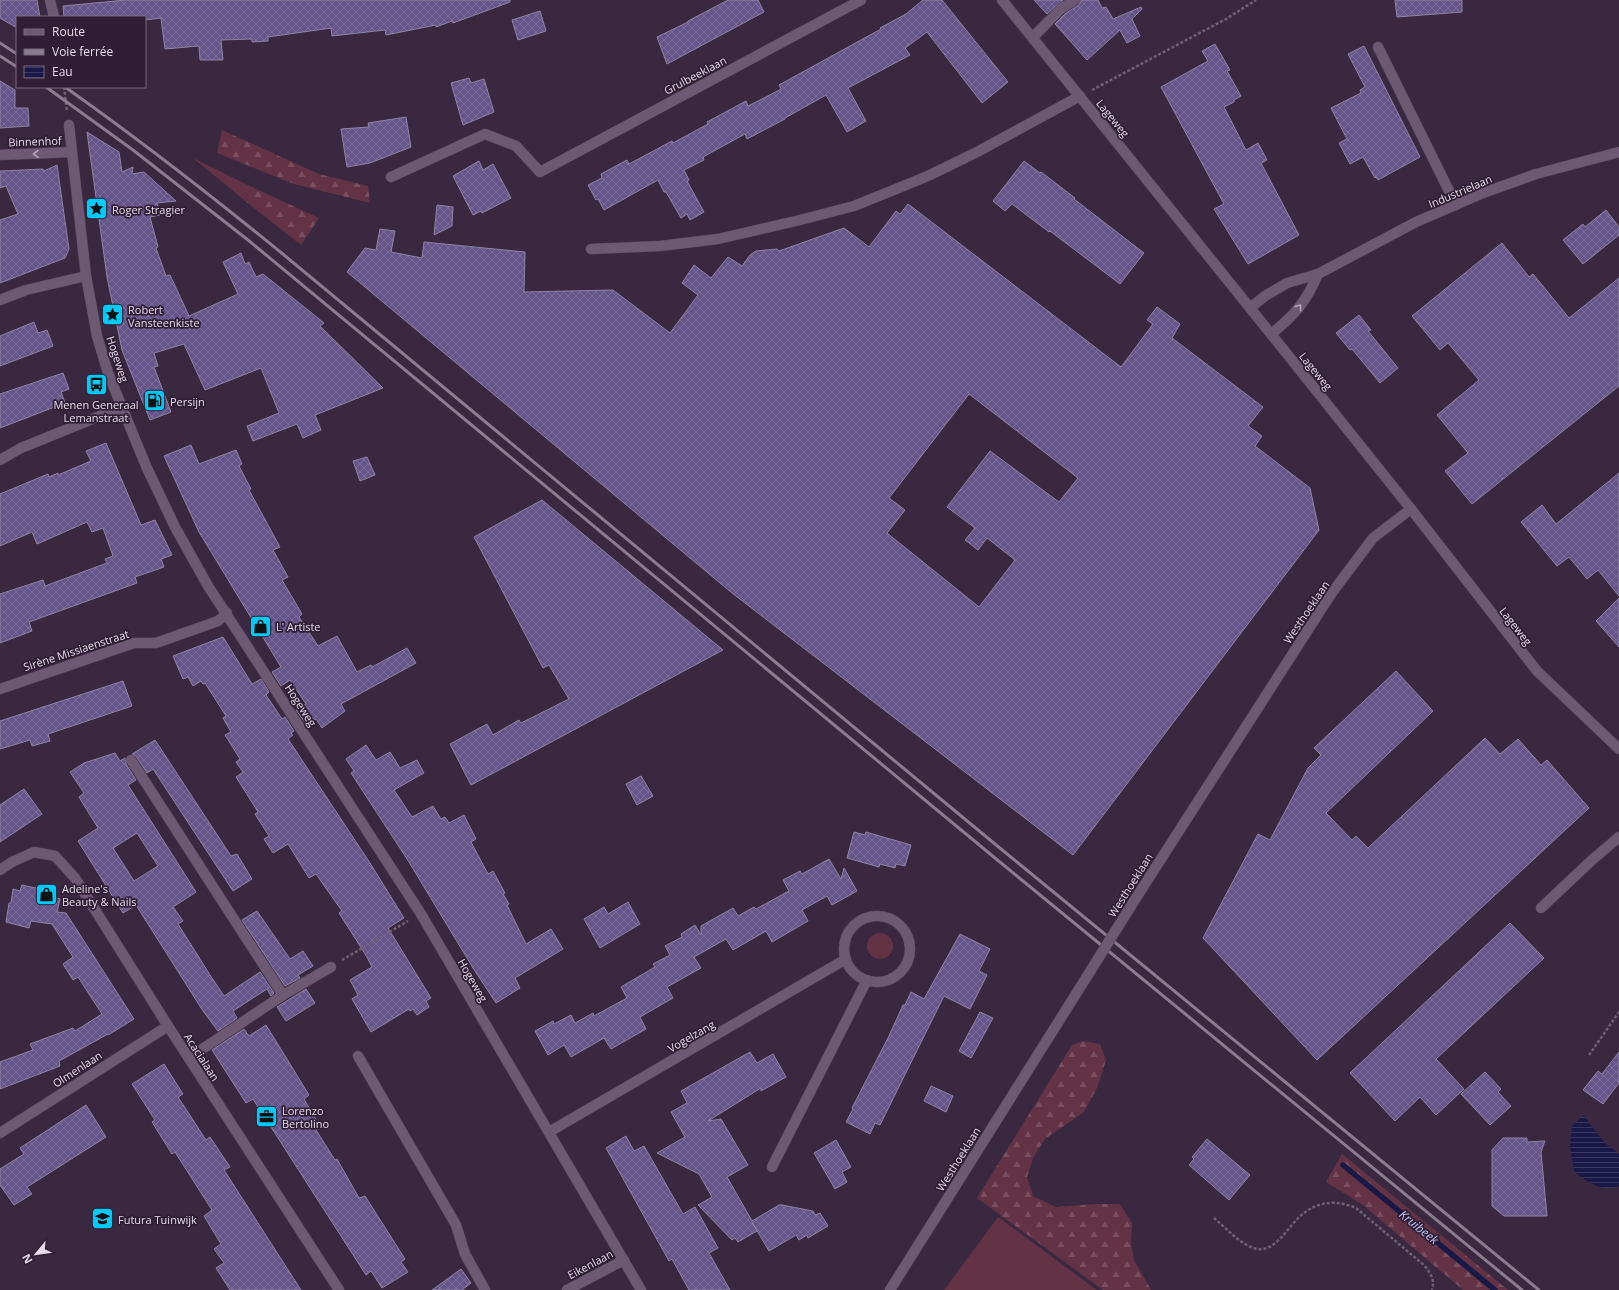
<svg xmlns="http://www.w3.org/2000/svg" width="1619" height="1290" font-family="'Open Sans',sans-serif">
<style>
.grass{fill:#633245}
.forest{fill:url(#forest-firs)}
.water{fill:url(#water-rules)}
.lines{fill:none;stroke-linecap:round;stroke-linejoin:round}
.stream{stroke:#191846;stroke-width:5.5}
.building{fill:url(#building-cross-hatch);stroke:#8e84a4;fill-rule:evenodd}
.minor-casing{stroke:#544559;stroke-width:11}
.path{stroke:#706075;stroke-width:2.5;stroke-dasharray:3 2;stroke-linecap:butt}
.minor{stroke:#6d5974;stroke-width:10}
.rail{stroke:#8b7c90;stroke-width:3}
.minor-bridge-casing{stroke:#544559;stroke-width:11;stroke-linecap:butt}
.minor-bridge{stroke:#6d5974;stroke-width:10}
.oneway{stroke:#b5a6ba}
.labels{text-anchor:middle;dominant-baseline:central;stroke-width:3.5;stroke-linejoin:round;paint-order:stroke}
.street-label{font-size:11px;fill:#e5dae9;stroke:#2f1e35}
.poi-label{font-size:11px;fill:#e5dae9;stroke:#2f1e35;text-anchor:start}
.water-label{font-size:12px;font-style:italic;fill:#bec4f5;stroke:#2f1e35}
</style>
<defs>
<pattern id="forest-firs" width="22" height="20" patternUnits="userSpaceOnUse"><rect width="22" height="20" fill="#633245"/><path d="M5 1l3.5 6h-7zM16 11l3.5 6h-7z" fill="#794f60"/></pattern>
<pattern id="water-rules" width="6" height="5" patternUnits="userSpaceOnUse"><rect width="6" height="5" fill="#191846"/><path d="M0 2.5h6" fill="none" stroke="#3a3961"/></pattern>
<pattern id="building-cross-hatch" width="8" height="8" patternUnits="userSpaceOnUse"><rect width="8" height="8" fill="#655489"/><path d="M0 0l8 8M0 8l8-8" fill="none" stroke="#7b6c9a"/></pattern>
</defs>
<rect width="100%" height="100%" fill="#3a2840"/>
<g class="grass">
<path d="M193,158l59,29 -8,13z"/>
<circle cx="880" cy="946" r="13"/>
<path d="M998,1217l99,73h-153z"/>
</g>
<g class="forest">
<path d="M222,130l97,44 49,12 2,17 -76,-19 -77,-31z"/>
<path d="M252,187l67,31 -18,27 -57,-45z"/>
<path d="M1083,1041l17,3 6,16 -9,28 -13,24 -39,27 -12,19 -6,19 6,19 23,11 40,-3h24l12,19 -1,20 3,17 17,30h-48l-126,-92 95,-153z"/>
<path d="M1342,1154l166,136h-45l-100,-85 -37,-23z"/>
</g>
<path class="water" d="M1584,1115c10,14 19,30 35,38v33c-16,7 -33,-4 -45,-15l-4,-25 2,-20z"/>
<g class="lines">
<path class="stream" d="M1343,1165l152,125"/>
</g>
<g class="building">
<path d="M0,0h37l3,17h-24l1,11 -17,-10z"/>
<path d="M126,0h384v2l-57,21 -1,-2 -16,6v-2l-50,10 -1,-5 -53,6 -1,-8 -63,9v4l-16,1v-3l-31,1 2,20h-23l-1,-14 -34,3 -4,-31 -16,2v-3h-81l-1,-11z"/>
<path d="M728,0h30l6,12 -97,52 -10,-27 31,-15v-1z"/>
<path d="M923,0h19l66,82 -26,21 -55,-71 -22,16 5,7 -62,33 18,33 -19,11 -21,-37 -41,23v1l-38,20 -2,-5 -42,23 1,3 -20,10 5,10 -2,1 17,31 -14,8 -3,-6 -6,4 -15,-26h-2l-6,-12 -54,30 -6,-11 -2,1 -8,-15 14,-7 -1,-4 26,-14 2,4 43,-23 1,2 35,-19 -1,-2 39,-21 2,5 16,-8 17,-9 -2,-4 102,-56 -1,-1 26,-14z"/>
<path d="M1034,0h29l-16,14z"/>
<path d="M1081,0h17l4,8 4,-1 7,12 28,-12 1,2 -10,10 8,17 -13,7 -7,-13 -33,30 -32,-36 11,-11 13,-8z"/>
<path d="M1395,0h67v12l-65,5z"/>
<path d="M540,11l6,20 -28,9 -6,-20z"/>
<path d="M1215,44l15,26 -3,1 14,25 -7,4v2l-10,5 22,43 12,-7 9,17 -6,3 38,72 -51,29 -34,-55 10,-5 -63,-117 47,-26 -6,-10z"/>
<path d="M1364,46l56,111 -42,23 -2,-3 -1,1 -12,-21 -13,7 -11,-21 8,-4 -16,-31 30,-15 -1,-3 5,-3 -17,-33z"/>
<path d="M469,78l2,5 13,-4 10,33 -31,13 -12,-42z"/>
<path d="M0,81l15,9v18h13l1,18 -29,2z"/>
<path d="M406,117l5,30 -41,16 -23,4 -6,-38 28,-2 -1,-4z"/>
<path d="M87,132l32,20 3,20 11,-5 -1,7 12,-2 32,29 -19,2 3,12 -10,2 8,30 -2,1 10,28 4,-1 19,41 49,-22 -15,-32 18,-9 4,11 4,-2 7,15 7,-3 61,49 -4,3 63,62 -68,27 6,15 -18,8 -6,-14 -44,17 -6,-15 32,-13 -18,-45 -56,22 -21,-46 -30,9 4,13 -4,1 17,45 -21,8 -28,-70 -15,-73z"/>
<path d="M479,161l4,9 10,-6 18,34 -29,15 -1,-2 -8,4 -20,-39z"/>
<path d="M1024,161l16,12 1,-1 34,26 -1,1 70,54 -24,31 -70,-53 -1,1 -37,-28 -7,7 -12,-10z"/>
<path d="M57,165l12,84 -4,9 -65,25v-63l18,-6 -12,-28 -6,2v-17l43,-2 1,2z"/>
<path d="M908,204l213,163 32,-43 -6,-4 10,-13 23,17 -8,14 91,69 -15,19 14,10 -7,10 55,42 9,42 -246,325 -341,-262 -385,-321 18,-24 11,2 4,-21 15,2 -4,21 31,6 2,-16 101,10 -1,40 89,-2 57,43 28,-38 -16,-12 12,-18 17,13 17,-21 14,9 8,-11 6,-4 21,-2 2,2 65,-23 25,19 27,-36 4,3zM969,394l109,84 -19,24 -69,-51 -43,56 28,21 -10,12 13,10 9,-12 28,22 -36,47 -92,-74 18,-23 -16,-12z"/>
<path d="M437,205l16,2 -1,19 -18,9z"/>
<path d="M1606,210l13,17v8l-36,29 -20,-24 20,-16 2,3z"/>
<path d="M1502,243l27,34 4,-3 36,44 50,-40v108l-147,118 -27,-33 23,-18 -31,-38 42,-35 -31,-37 -8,7 -28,-34z"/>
<path d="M1359,315l12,15 -3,1 30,37 -18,15 -28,-34 -2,1 -14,-17z"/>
<path d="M34,322l4,11 9,-3 6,16 -53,20v-30z"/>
<path d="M63,373l6,16 -8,3 4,11 -65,25v-34z"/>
<path d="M106,443l35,82 14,-5 17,35 -11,4 3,8 -29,10 2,6 -108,39 3,9 -32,12v-49l43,-14 2,6 62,-23 -2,-4 8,-3 -10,-28 -11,4 -5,-10 -50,22 -5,-12 -32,14v-52l48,-20 1,3 9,-4v2l33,-14 -5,-10z"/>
<path d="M191,445l8,19 37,-14 6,14 -3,2 12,23 -2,1 31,57 -7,3 15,27 -6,3 20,34 -3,3 19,29 19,-10 20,36 14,-7 1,2 35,-19 9,15 -75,41 4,7 -23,17 -6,-9 -10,5 -10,-14 10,-6 -16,-24 -9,6 -9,-14 9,-5 -82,-135 -35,-76z"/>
<path d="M367,457l8,18 -15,6 -7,-20z"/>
<path d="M1619,473v123l-21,-26 -11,9 -18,-22 -12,9 -36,-44 21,-17 14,19z"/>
<path d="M542,500l181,150 -252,135 -21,-41 37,-20 6,11 26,-15 2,3 48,-24 -20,-34 -6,3 -69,-131z"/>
<path d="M1619,598v49l-23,-26z"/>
<path d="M223,637l29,47 9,-5 8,13 -3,3 16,24 3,-2 9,14 -3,2 2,2 -5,4 82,124 34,55 -16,10 43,70 -5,3 3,6 -12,8 -4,-6 -3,2 -1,-2 -38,23 -19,-33 6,-4 -8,-15 22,-13 -5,-10 -28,-44 3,-2 -26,-37 -7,4 -21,-34 -15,9 -9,-14 5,-3 -14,-22 3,-2 -22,-35 7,-5 -7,-10 4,-3 -15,-24 6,-3 -8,-14 3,-2 -21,-33 -2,1 -2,-3 -8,5 -5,-9 -5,2 -10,-23z"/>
<path d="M1396,671l37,40 -107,102 26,27 4,-4 12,12 117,-110 15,16 18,-15 23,26 6,-5 42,48 -272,252 -114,-122 55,-104 12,6 38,-72 13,-13 -7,-7z"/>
<path d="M123,681l9,25 -84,28 2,7 -18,5 -2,-6 -30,9v-28z"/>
<path d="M155,740l76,116 6,-2 15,25 -19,12 -80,-122 -6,4 -11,-17 -4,-2z"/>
<path d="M366,745l10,15 14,-8 10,16 17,-8 7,13 -30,17 18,27 21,-11 8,13 4,-2 4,6 15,-8 12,24 -5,3 17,32 5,-3 12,22 -2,1 6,10 -2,1 19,39 25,-15 12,20 -48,29 5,10 -24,15 -23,-35 -64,-106 -58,-89 3,-2 -8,-12z"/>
<path d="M115,753l5,8 5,-3 1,6 10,16 -8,5 68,107 -23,15 10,14 -5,3 32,51 14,21 36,-24 14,21 -3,3 -4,-7 -34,22 4,7 -19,13 -15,-20 -67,-106 -13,8 -45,-72 20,-13 -19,-31 5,-4 -14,-21 14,-9zM137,833l21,33 -24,15 -21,-33z"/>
<path d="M641,776l12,20 -16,9 -11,-21z"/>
<path d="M24,789l18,25 -42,28v-37z"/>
<path d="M854,832l11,3 1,-3 45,13 -6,21 -9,-2 -1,4 -15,-4 -1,3 -32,-9z"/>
<path d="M829,859l12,20 3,-11 13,23 -25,14 -5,-9 -25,14 6,11 -36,21 -6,-11 -33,19 -7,-11 -32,18 7,11 -34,19 6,11 -33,19 6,12 -35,20 -7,-11 -33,19 -7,-12 -16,10 -13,-24 18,-10 1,3 17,-9 4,8 18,-10 1,3 33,-18 -6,-11 34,-20 -2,-3 17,-9 -5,-9 17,-9 -1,-3 14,-9 6,10v-9l32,-18 5,8 16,-9 2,2 33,-18 -6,-11 17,-9 2,3z"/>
<path d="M22,885l32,7 -1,5 7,2 -3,13 9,1 68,106 -26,16v-1l-49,27 1,5 -60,23v-27l33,-12 -3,-6 43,-16 2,3 27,-17 -24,-37 -5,3 -10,-16 10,-7 -21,-33 -21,-3 -2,7 -23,-6 3,-19h2l2,-14 7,2z"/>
<path d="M628,902l12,22 -40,24 -16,-29 20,-12 4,7z"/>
<path d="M257,911l33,48 13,-8 10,15 -15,9 2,3 -15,8 -43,-66z"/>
<path d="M1510,923l34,35 -108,101 28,30 -28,26 -16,-18 -25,24 -45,-48z"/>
<path d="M960,934l30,15 -11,22 8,4 -17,34 -26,-13 -64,129 -5,-2 -5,11 -24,-12 7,-13 -1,-1 37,-72 14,-31h2l6,-13 13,7z"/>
<path d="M306,989l9,14 -29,18 -9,-14z"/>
<path d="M980,1012l13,6 -22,40 -12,-7z"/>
<path d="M266,1025l43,70 -5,4 17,29 -5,2 19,30 2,-1 22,39 6,-2 40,63 -4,3 7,10 -26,16 -11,-17 -5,4 -113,-176 -7,4 -34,-53 32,-21 5,7z"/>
<path d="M750,1052l7,11 16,-9 13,23 -25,14v-3l-53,33 13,-2 27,46 -21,12 25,44 27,-16h3l31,6 2,4 5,-2 8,13 -20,12 -1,-3 -8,5 -3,-5 -27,16 -17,-29 5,9 -19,11 -3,-4 -3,2 -34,-35 14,-8 -13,-23 -42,-21 28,-16 -14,-25 16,-9 -6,-12z"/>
<path d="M1619,1052v31l-16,21 -20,-14 15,-19 4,3z"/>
<path d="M164,1064l19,30 -5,3 28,43 4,-3 20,30 -6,3 77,120h-71l-14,-22 8,-5 -10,-14 7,-5 -17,-28 8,-6 -37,-58 -3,2 -20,-32 3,-2 -23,-36z"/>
<path d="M1485,1072l16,17 -3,3 13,14 -21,19 -29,-31z"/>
<path d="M931,1086l22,10 -7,16 -22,-11z"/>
<path d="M86,1105l20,32 -79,50 5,7 -18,11 -14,-20v-16l24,-15 -4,-6z"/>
<path d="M626,1136l8,15 10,-5 39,68 12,-7 23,41 -9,5 21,37h-41l-17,-31 -3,2 -63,-113z"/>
<path d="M1503,1138h24v4l18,-1 -4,11 6,64h-43l-12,-10v-56z"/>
<path d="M1207,1139l43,36 -21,25 -40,-35 5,-6 -2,-2z"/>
<path d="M836,1140l15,27 -9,5 5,10 -12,7 -21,-36z"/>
<path d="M461,1269l10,14 -9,7h-30z"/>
</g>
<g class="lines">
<defs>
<g id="minor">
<path d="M50,0l4,17"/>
<path d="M1002,0l269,334 140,175 126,162 82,78"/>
<path d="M1033,37l29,-29 13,-8"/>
<path d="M1378,47l78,158"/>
<path d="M69,125l17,151 11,60 11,37 38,93 29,61 33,59 213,328 220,376"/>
<path d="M0,155l72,-3"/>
<path d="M391,177l94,-43 31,12 24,26 321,-172"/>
<path d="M591,249l69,-3 58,-7 82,-19 54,-14 74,-30 51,-25 101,-55"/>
<path d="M0,300l26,-10 60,-14"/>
<path d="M1250,308l15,-12 22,-13 31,-9 98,-52 67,-29 53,-19 83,-22"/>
<path d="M1271,334c24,-19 35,-32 47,-60"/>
<path d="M0,460l21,-12 101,-41"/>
<path d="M0,689l134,-46h22l62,-22 9,-8"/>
<path d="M131,760l152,235"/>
<path d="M0,870l12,-8 22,-10 21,4 20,22 93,148 171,264"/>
<path d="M1136,898l195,-304 42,-56 38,-29"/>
<path d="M1541,908l51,-48 27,-23"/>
<circle cx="877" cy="949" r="33"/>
<path d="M358,1056l98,169 9,29 20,36"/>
<path d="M189,1058l94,-63 48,-28"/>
<path d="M549,1132l297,-173"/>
<path d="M0,1133l168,-107"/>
<path d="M772,1167l95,-187"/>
<path d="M567,1290l57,-30"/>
<path d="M890,1290l196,-312"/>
</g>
</defs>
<use href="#minor" class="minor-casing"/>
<g class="path">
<path d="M64,87l3,25"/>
<path d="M1092,90l134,-71 30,-19"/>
<path d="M342,960l66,-39"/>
<path d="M1589,1055l30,-43"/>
<path d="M1214,1218c12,10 23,23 37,29 24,11 37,-23 53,-34 15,-12 34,-13 52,-5l68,57c7,9 11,14 8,25"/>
</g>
<use href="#minor" class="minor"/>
<g class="rail">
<path d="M0,43l17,11"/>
<path d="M0,56l17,11"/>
<path d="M46,87l87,63 115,90 747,618 527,432"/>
<path d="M65,87c75,53 148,110 219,168l717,594 538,441"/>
</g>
<defs>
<path id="minor-bridge" d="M1086,978l50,-80"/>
</defs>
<use href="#minor-bridge" class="minor-bridge-casing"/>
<use href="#minor-bridge" class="minor-bridge"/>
</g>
<defs><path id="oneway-chevron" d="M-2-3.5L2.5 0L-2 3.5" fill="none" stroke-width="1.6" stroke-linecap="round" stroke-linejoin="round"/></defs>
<g class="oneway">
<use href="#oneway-chevron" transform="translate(36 154) rotate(178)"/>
<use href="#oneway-chevron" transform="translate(1299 307) rotate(-53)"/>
</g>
<defs>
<symbol id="sight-square" viewBox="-11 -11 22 22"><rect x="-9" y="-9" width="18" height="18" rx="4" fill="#00cbf8" stroke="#2f1e35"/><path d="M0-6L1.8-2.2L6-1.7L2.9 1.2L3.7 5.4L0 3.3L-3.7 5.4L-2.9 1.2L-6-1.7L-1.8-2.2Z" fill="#111"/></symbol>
<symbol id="bus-square" viewBox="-11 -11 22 22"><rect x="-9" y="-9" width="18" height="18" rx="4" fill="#00cbf8" stroke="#2f1e35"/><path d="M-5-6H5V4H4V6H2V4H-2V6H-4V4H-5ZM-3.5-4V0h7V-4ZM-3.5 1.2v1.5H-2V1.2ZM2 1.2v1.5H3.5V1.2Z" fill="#111"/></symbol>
<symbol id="fuel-square" viewBox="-11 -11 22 22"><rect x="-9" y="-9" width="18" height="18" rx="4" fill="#00cbf8" stroke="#2f1e35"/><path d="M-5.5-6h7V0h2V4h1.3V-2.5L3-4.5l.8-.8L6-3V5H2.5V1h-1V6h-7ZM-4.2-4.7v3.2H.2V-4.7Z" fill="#111"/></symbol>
<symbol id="shop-square" viewBox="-11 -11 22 22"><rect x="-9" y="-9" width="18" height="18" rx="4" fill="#00cbf8" stroke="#2f1e35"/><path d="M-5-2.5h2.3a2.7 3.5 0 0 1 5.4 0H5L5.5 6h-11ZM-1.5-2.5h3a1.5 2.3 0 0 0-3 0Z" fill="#111"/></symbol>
<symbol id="office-square" viewBox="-11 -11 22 22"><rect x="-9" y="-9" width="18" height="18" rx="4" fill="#00cbf8" stroke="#2f1e35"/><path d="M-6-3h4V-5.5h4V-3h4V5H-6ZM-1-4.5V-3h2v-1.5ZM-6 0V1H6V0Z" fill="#111"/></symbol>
<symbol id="school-square" viewBox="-11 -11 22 22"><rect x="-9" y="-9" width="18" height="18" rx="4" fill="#00cbf8" stroke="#2f1e35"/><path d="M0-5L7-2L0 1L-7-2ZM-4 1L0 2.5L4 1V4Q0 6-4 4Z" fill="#111"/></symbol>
</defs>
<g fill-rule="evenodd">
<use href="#sight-square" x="84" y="196" width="25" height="25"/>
<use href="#sight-square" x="100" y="302" width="25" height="25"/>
<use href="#bus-square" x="84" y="372" width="25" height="25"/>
<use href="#fuel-square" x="142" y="388" width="25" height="25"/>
<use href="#shop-square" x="248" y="614" width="25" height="25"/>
<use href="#shop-square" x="34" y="882" width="25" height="25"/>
<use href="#office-square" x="254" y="1104" width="25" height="25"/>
<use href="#school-square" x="90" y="1206" width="25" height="25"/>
</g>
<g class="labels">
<g class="street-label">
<text transform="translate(695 75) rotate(-28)">Grulbeeklaan</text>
<text transform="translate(1113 118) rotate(51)">Lageweg</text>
<text transform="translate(35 141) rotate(-2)">Binnenhof</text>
<text transform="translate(1460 191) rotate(-23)">Industrielaan</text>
<text transform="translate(118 359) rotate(72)">Hogeweg</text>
<text transform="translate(1316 371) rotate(51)">Lageweg</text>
<text transform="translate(1306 612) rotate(-56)">Westhoeklaan</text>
<text transform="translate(1516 626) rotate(52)">Lageweg</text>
<text transform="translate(76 650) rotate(-18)">Sirène Missiaenstraat</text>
<text transform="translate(301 705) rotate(57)">Hogeweg</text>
<text transform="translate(1130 885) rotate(-58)">Westhoeklaan</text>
<text transform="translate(473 980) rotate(60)">Hogeweg</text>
<text transform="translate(691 1036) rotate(-30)">Vogelzang</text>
<text transform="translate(202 1057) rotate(57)">Acacialaan</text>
<text transform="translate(77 1069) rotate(-33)">Olmenlaan</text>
<text transform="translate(958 1159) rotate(-58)">Westhoeklaan</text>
<text transform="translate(590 1264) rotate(-28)">Eikenlaan</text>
</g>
<g class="poi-label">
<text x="112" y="209">Roger Stragier</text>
<text x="128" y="309">Robert<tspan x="128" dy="13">Vansteenkiste</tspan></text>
<text x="170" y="401">Persijn</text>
<text x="96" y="404" text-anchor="middle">Menen Generaal<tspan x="96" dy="13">Lemanstraat</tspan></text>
<text x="276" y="626">L' Artiste</text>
<text x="62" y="888">Adeline's<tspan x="62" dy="13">Beauty &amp; Nails</tspan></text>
<text x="282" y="1110">Lorenzo<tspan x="282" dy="13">Bertolino</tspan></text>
<text x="118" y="1219">Futura Tuinwijk</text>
</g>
<g class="water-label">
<text transform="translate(1419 1227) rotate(39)">Kruibeek</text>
</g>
</g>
<rect x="16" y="16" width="130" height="72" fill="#2f1e35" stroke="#78697d"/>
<rect x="24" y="29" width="20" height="6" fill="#6d5974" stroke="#78697d"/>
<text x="52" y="36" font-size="12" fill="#e5dae9">Route</text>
<rect x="24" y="49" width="20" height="6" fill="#8b7c90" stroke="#78697d"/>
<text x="52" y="56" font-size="12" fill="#e5dae9">Voie ferrée</text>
<rect x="24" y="66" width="20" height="12" fill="url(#water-rules)" stroke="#78697d"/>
<text x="52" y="76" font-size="12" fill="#e5dae9">Eau</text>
<g transform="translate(36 1254) rotate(241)" stroke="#2f1e35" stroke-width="3" paint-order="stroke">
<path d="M0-3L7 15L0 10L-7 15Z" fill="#e5dae9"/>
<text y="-6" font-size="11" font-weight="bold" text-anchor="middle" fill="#e5dae9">N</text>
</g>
</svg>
